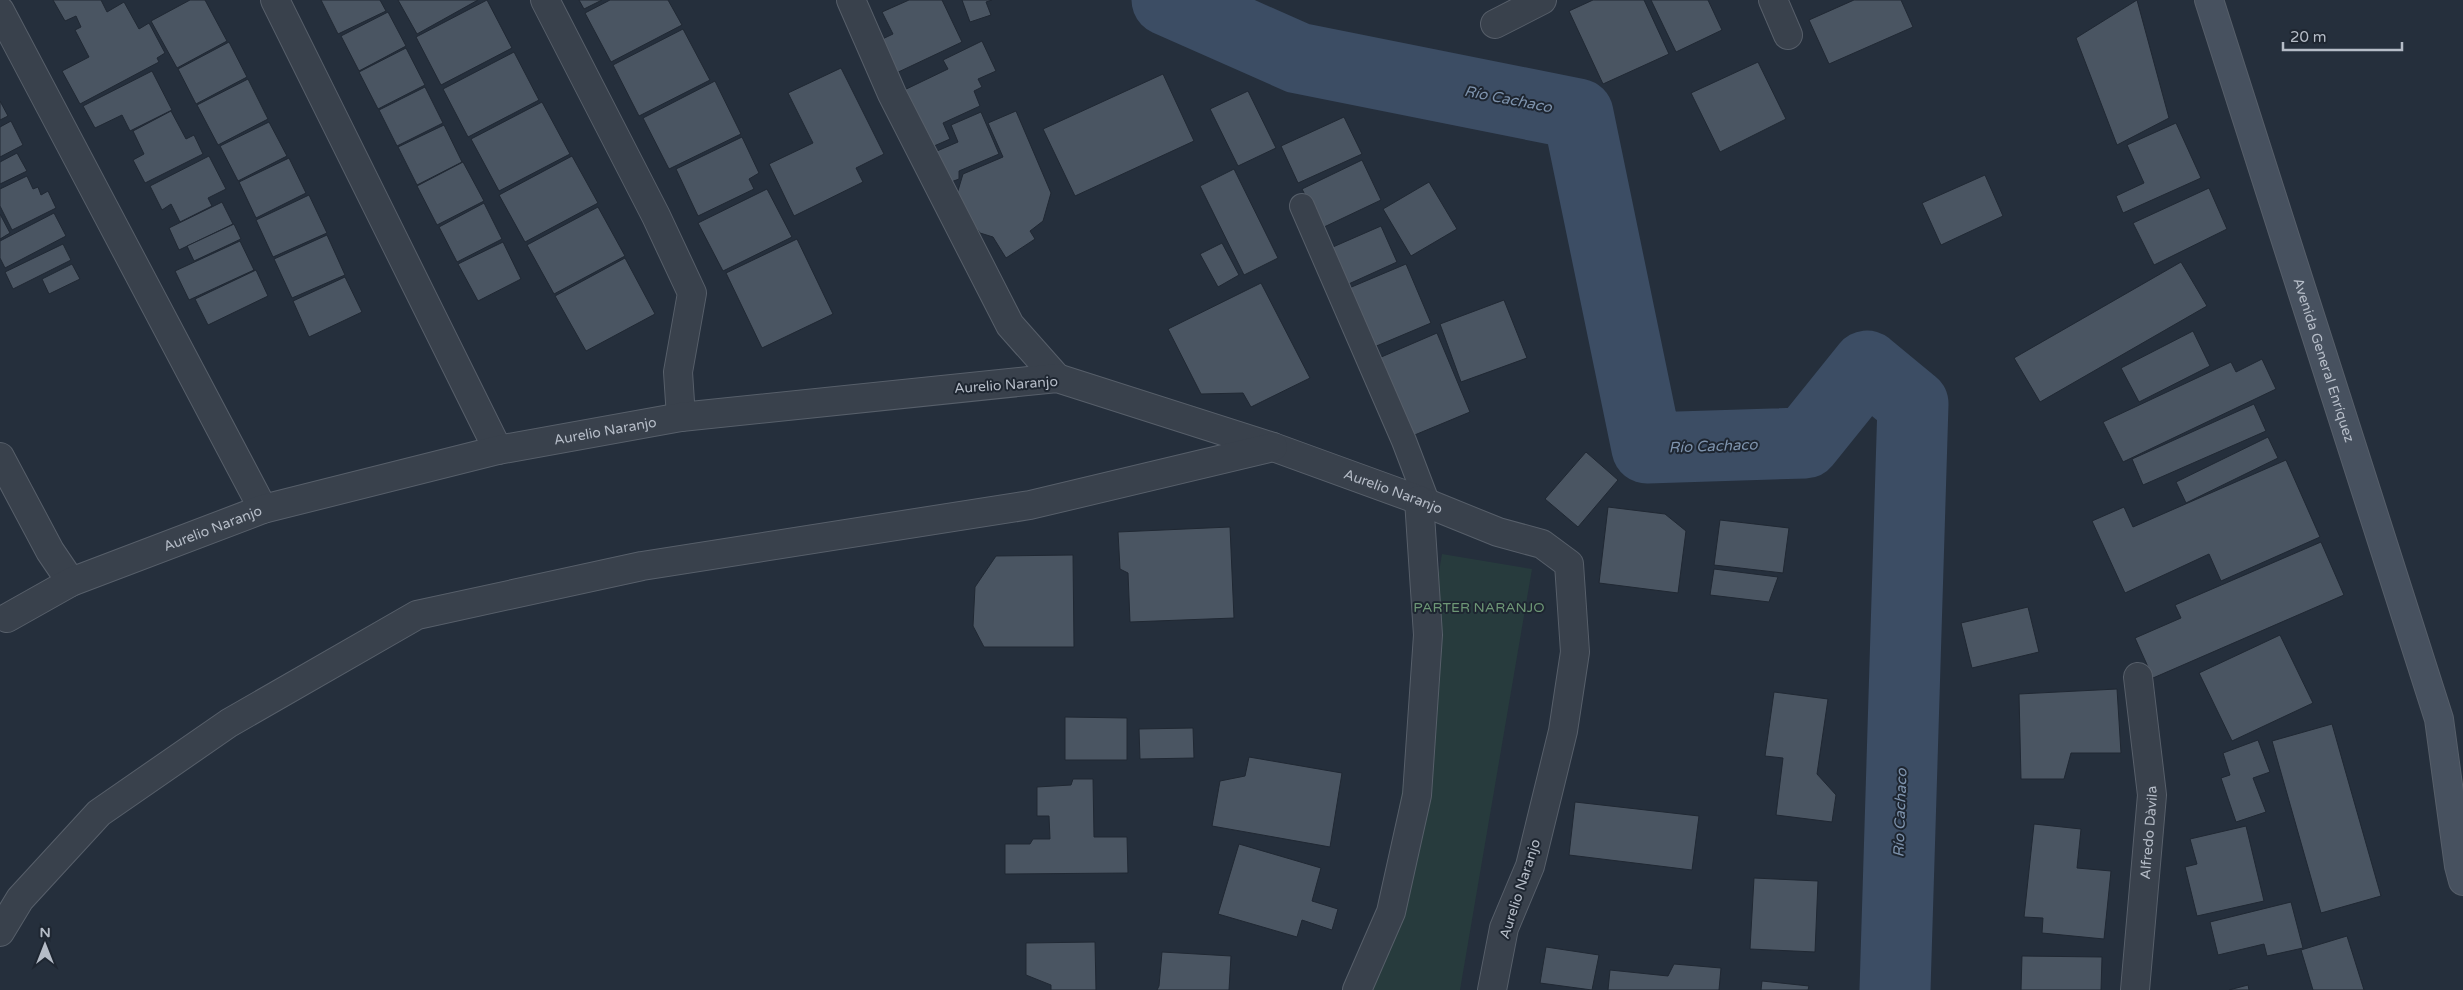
<svg xmlns="http://www.w3.org/2000/svg" width="2463" height="990" font-family="'Varela Round',sans-serif">
<style>
.green{fill:#273b3d}
.lines{fill:none;stroke-linecap:round;stroke-linejoin:round}
.river{stroke:#3c4d64;stroke-width:71}
.building{fill:#4a5562;stroke:#202833}
.lane-casing{stroke:#575f6a;stroke-width:26}
.street-casing{stroke:#575f6a;stroke-width:30}
.secondary-casing{stroke:#575f6a;stroke-width:30}
.lane{stroke:#39414c;stroke-width:24}
.street{stroke:#39414c;stroke-width:28}
.secondary{stroke:#47515f;stroke-width:28}
.labels{text-anchor:middle;dominant-baseline:central;stroke-width:4;stroke-linejoin:round;paint-order:stroke}
.street-label{font-size:14px;fill:#b5bcc7;stroke:#1e2631}
.park-label{font-size:14px;fill:#6e9776;stroke:#1e2631}
.water-label{font-size:15px;font-style:italic;fill:#7e93ad;stroke:#1e2631}
</style>
<rect width="100%" height="100%" fill="#252f3c"/>
<path class="green" d="M1442,554l90,15 -72,421h-92z"/>
<g class="lines">
<path class="river" d="M1167,0l131,58 280,56 69,334 158,-5 62,-77 46,38 -18,586"/>
</g>
<g class="building">
<path d="M53,0h48l6,12 17,-10 15,27 10,-6 16,30 -8,5 2,4 -79,42 -18,-33 27,-14 -14,-27 6,-3 -5,-11 -11,5z"/>
<path d="M190,0h15l22,41 -50,27 -26,-47z"/>
<path d="M321,0h59l6,11 -48,23z"/>
<path d="M398,0h80l-61,34z"/>
<path d="M487,0l25,48 -71,37 -25,-48z"/>
<path d="M579,0h23l-18,9z"/>
<path d="M610,0h58l14,25 -71,37 -26,-49z"/>
<path d="M909,0h33l20,42 -70,33 -16,-33 17,-8 -11,-22z"/>
<path d="M962,0h30l-6,2 5,13 -21,7z"/>
<path d="M1593,0h51l25,54 -66,30 -34,-73z"/>
<path d="M1651,0h57l14,30 -46,22z"/>
<path d="M1854,0h47l12,27 -84,37 -20,-44z"/>
<path d="M2137,0l32,118 -52,27 -41,-107z"/>
<path d="M388,12l18,34 -47,25 -18,-35z"/>
<path d="M683,29l27,51 -71,36 -26,-51z"/>
<path d="M982,41l14,30 -18,8 4,8 -8,4 6,15 -37,17 7,16 -25,11 -27,-57 50,-24 -5,-9z"/>
<path d="M229,42l18,35 -51,27 -18,-35z"/>
<path d="M406,48l19,37 -47,24 -19,-37z"/>
<path d="M514,52l25,48 -71,37 -25,-48z"/>
<path d="M1758,62l28,57 -66,33 -29,-59z"/>
<path d="M841,68l43,86 -28,14 7,14 -69,34 -25,-52 44,-21 -25,-50z"/>
<path d="M152,71l20,39 -42,21 -8,-16 -27,13 -12,-22z"/>
<path d="M1163,74l31,67 -119,55 -32,-67z"/>
<path d="M248,79l20,40 -50,26 -21,-40z"/>
<path d="M715,81l26,53 -72,35 -26,-51z"/>
<path d="M425,87l18,36 -46,23 -18,-36z"/>
<path d="M1248,91l28,57 -38,18 -28,-57z"/>
<path d="M0,101l8,15 -8,4z"/>
<path d="M542,102l28,52 -71,37 -28,-52z"/>
<path d="M171,111l15,28 8,-4 9,19 -58,29 -12,-23 11,-6 -11,-23z"/>
<path d="M1016,111l35,82 -8,28 -13,10 5,8 -29,19 -13,-21 -13,-4 -3,-4h-10l-13,-25 9,-30 40,-17 -15,-34z"/>
<path d="M981,112l18,42 -40,17v8l-16,6 -13,-31 28,-12 -7,-17z"/>
<path d="M1344,117l18,37 -64,29 -17,-37z"/>
<path d="M11,121l12,24 -23,12v-30z"/>
<path d="M269,122l18,34 -49,25 -18,-35z"/>
<path d="M2176,123l25,55 -78,35 -7,-17 28,-13 -17,-38z"/>
<path d="M444,125l18,37 -45,23 -19,-38z"/>
<path d="M742,137l17,36 -10,6 5,10 -56,27 -22,-47z"/>
<path d="M17,153l10,18 -27,13v-22z"/>
<path d="M209,156l17,33 -18,9 4,8 -32,16 -9,-18 -9,6 -12,-24z"/>
<path d="M572,156l26,47 -73,39 -26,-47z"/>
<path d="M289,158l17,35 -50,25 -17,-36z"/>
<path d="M1362,160l19,40 -59,28 -20,-39z"/>
<path d="M463,162l21,39 -47,24 -20,-39z"/>
<path d="M1234,169l44,89 -34,17 -44,-89z"/>
<path d="M1985,175l18,41 -62,29 -19,-42z"/>
<path d="M27,176l6,13 5,-2 3,8 7,-4 8,17 -44,22 -12,-24v-17z"/>
<path d="M1429,182l28,47 -46,27 -28,-47z"/>
<path d="M2209,188l18,41 -73,36 -21,-42z"/>
<path d="M767,189l25,48 -69,34 -25,-48z"/>
<path d="M309,195l18,38 -54,24 -17,-37z"/>
<path d="M222,202l11,22 -54,26 -10,-22z"/>
<path d="M484,203l18,36 -45,23 -18,-35z"/>
<path d="M598,207l27,49 -71,38 -27,-49z"/>
<path d="M54,213l12,23 -61,32 -5,-10v-17z"/>
<path d="M0,214l10,19 -10,6z"/>
<path d="M234,224l7,15 -47,22 -7,-15z"/>
<path d="M1381,226l16,36 -55,25 -16,-37z"/>
<path d="M327,235l18,40 -53,23 -18,-39z"/>
<path d="M797,239l36,75 -71,34 -36,-75z"/>
<path d="M240,241l14,29 -65,30 -14,-29z"/>
<path d="M503,242l18,37 -43,22 -20,-37z"/>
<path d="M1222,243l17,32 -21,12 -18,-33z"/>
<path d="M63,244l8,16 -58,29 -8,-17z"/>
<path d="M625,258l30,56 -69,37 -31,-55z"/>
<path d="M2181,262l26,44 -167,96 -26,-44z"/>
<path d="M72,264l8,15 -31,15 -7,-15z"/>
<path d="M1406,264l25,59 -64,27 -25,-59z"/>
<path d="M256,270l12,26 -60,29 -13,-26z"/>
<path d="M345,277l17,35 -53,25 -16,-36z"/>
<path d="M1261,283l49,95 -59,29 -8,-14 -42,1 -33,-65z"/>
<path d="M1504,300l23,58 -66,24 -21,-58z"/>
<path d="M2193,331l17,35 -71,36 -18,-34z"/>
<path d="M1437,333l33,79 -65,27 -33,-78z"/>
<path d="M2262,359l14,30 -153,73 -20,-40 128,-60 5,10z"/>
<path d="M2254,404l12,27 -123,54 -11,-26z"/>
<path d="M2268,437l10,21 -92,45 -10,-21z"/>
<path d="M1586,452l32,28 -40,47 -33,-28z"/>
<path d="M2286,460l34,77 -99,44 -12,-27 -84,39 -33,-72 32,-14 9,20z"/>
<path d="M1608,507l57,7 21,17 -8,62 -79,-10z"/>
<path d="M1720,520l69,8 -6,45 -69,-8z"/>
<path d="M1230,527l4,91 -104,4 -2,-49 -8,-4 -2,-37z"/>
<path d="M2321,542l23,53 -191,83 -18,-40 46,-20 -6,-13z"/>
<path d="M1073,555l1,92h-90l-11,-21 2,-39 21,-31z"/>
<path d="M1714,569l64,8 -9,25 -59,-7z"/>
<path d="M2028,607l11,45 -67,16 -11,-45z"/>
<path d="M2280,635l33,68 -81,38 -33,-68z"/>
<path d="M2117,689l4,64h-50l-7,26h-43l-2,-85z"/>
<path d="M1774,692l54,7 -11,75 19,21 -4,27 -56,-7 7,-57 -18,-2z"/>
<path d="M1065,717l62,1v42h-62z"/>
<path d="M2332,724l49,172 -60,17 -49,-172z"/>
<path d="M1193,728l1,30 -54,1 -1,-30z"/>
<path d="M2258,740l12,32 -17,6 13,34 -30,10 -15,-44 9,-3 -7,-22z"/>
<path d="M1249,757l93,16 -12,74 -118,-21 8,-45 25,-5z"/>
<path d="M1073,779h20l1,58h33l1,36 -123,1v-30h25l3,-5h17l-1,-23h-12v-29l34,-2z"/>
<path d="M1575,802l124,14 -7,54 -123,-15z"/>
<path d="M2034,824l47,5 -4,39 34,3 -7,68 -62,-6 1,-15 -19,-1z"/>
<path d="M2246,826l18,75 -67,15 -12,-49 12,-3 -7,-25z"/>
<path d="M1239,844l82,24 -9,33 26,8 -6,21 -30,-10 -5,17 -79,-23z"/>
<path d="M1754,878l64,3 -3,71 -65,-3z"/>
<path d="M2291,902l12,46 -36,8 -3,-12 -46,11 -8,-33z"/>
<path d="M2347,936l17,54h-51l-12,-40z"/>
<path d="M1095,942l1,48h-45v-5l-25,-10v-32z"/>
<path d="M1546,947l53,8 -7,35 -52,-7z"/>
<path d="M1162,952l69,4 -2,34h-72l2,-4z"/>
<path d="M2022,956l80,1 -1,33h-80z"/>
<path d="M1674,964l47,4 -2,22h-111l2,-20 58,6z"/>
<path d="M1762,981l47,5 -1,4h-47z"/>
<path d="M2248,985l1,5h-20z"/>
</g>
<g class="lines">
<defs>
<path id="lane" d="M1302,206l102,235 24,63"/>
<g id="street">
<path d="M275,0l223,450"/>
<path d="M545,0l111,216 36,77 -14,79 3,45"/>
<path d="M851,0l41,94 118,231 47,53"/>
<path d="M1773,0l15,35"/>
<path d="M0,11l263,498"/>
<path d="M1495,24l47,-24"/>
<path d="M0,457l50,94 21,31"/>
<path id="s1" d="M7,618l64,-36 192,-73 235,-59 183,-33 376,-39 216,69 146,53 79,32 44,12 27,20 6,88 -12,79 -33,135 -26,62 -12,62"/>
<path d="M0,932l20,-33 79,-86 130,-90 188,-108 225,-49 388,-61 243,-58"/>
<path d="M1357,990l34,-78 26,-117 11,-160 -9,-135"/>
<path id="s2" d="M2135,990l17,-195 -14,-118"/>
</g>
<g id="secondary">
<path id="s3" d="M2209,0l230,719 20,147 4,15"/>
</g>
</defs>
<use href="#lane" class="lane-casing"/>
<use href="#street" class="street-casing"/>
<use href="#secondary" class="secondary-casing"/>
<use href="#lane" class="lane"/>
<use href="#street" class="street"/>
<use href="#secondary" class="secondary"/>
</g>
<g class="labels">
<g class="street-label">
<text stroke="none"><textPath href="#s3" startOffset="378">Avenida General Enríquez</textPath></text>
<text transform="translate(1006 385) rotate(-4)">Aurelio Naranjo</text>
<text stroke="none"><textPath href="#s1" startOffset="630">Aurelio Naranjo</textPath></text>
<text stroke="none"><textPath href="#s1" startOffset="1440">Aurelio Naranjo</textPath></text>
<text stroke="none"><textPath href="#s1" startOffset="225">Aurelio Naranjo</textPath></text>
<text stroke="none"><textPath href="#s2" startOffset="158">Alfredo Dàvila</textPath></text>
<text transform="translate(1520 889) rotate(-72)">Aurelio Naranjo</text>
</g>
<g class="park-label">
<text x="1479" y="607">PARTER NARANJO</text>
</g>
<g class="water-label">
<text transform="translate(1508 99) rotate(11)">Río Cachaco</text>
<text transform="translate(1713 446) rotate(-2)">Río Cachaco</text>
<text transform="translate(1900 813) rotate(-88)">Río Cachaco</text>
</g>
</g>
<g transform="translate(45 945)" stroke="#1e2631" stroke-width="4" paint-order="stroke">
<path d="M0-4L9 19L0 12L-9 19Z" fill="#b5bcc7"/>
<text y="-8" font-size="14" font-weight="bold" text-anchor="middle" fill="#b5bcc7">N</text>
</g>
<path d="M2283 42v8h119v-8" fill="none" stroke="#b5bcc7" stroke-width="2.5"/>
<text x="2290" y="42" font-size="15" fill="#b5bcc7" stroke="#1e2631" stroke-width="4" paint-order="stroke">20 m</text>
</svg>
